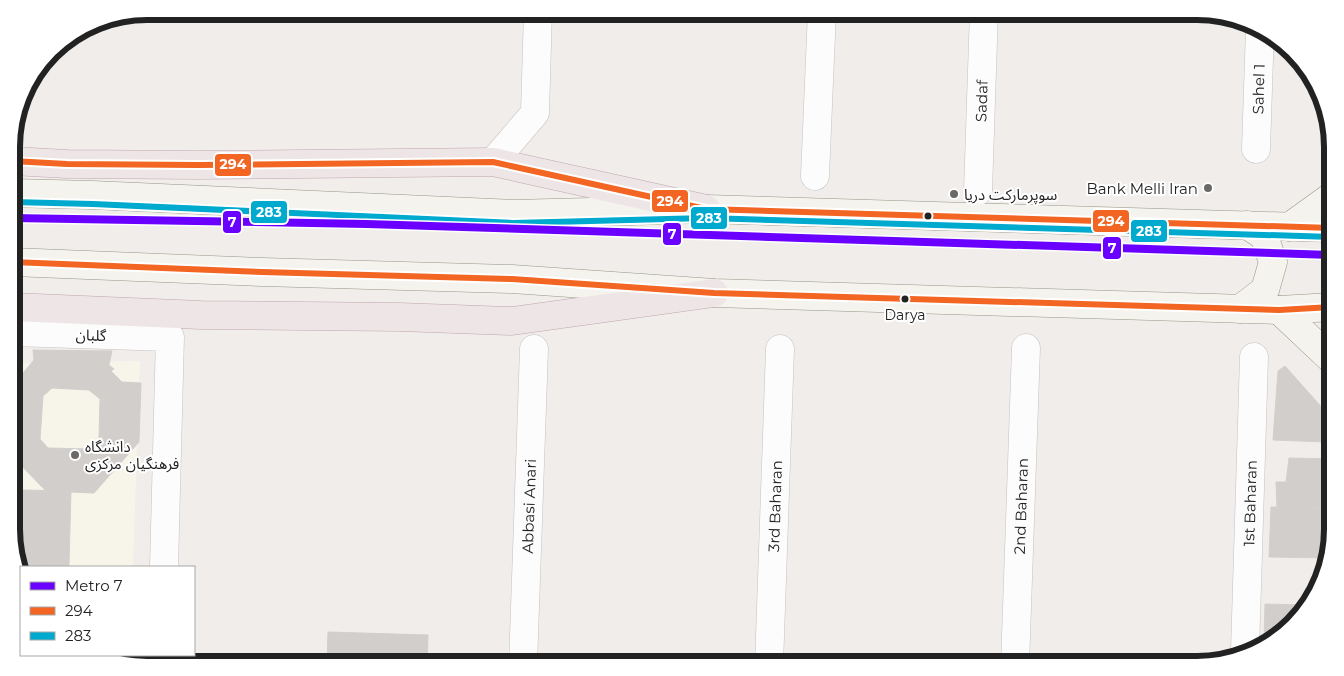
<svg xmlns="http://www.w3.org/2000/svg" width="1344" height="676" font-family="Montserrat,'Noto Sans Arabic',sans-serif">
<style>
.education{fill:#f7f4e9}
.building{fill:#d1cecc;stroke:#d2cfcd;fill-rule:evenodd}
.lines{fill:none;stroke-linecap:round;stroke-linejoin:round}
.minor-casing{stroke:#c3c2c1;stroke-width:29}
.tertiary-casing{stroke:#c3c2c1;stroke-width:29}
.secondary-casing{stroke:#999685;stroke-width:29}
.trunk-casing{stroke:#c1a5b2;stroke-width:29}
.minor{stroke:#fdfcfc;stroke-width:28}
.tertiary{stroke:#fdfcfc;stroke-width:28}
.secondary{stroke:#f4f3ee;stroke-width:28}
.trunk{stroke:#eee6e6;stroke-width:28}
.bus-1-casing{stroke:#fff;stroke-width:10}
.bus-2-casing{stroke:#fff;stroke-width:10}
.bus-1{stroke:#f26522;stroke-width:6}
.bus-2{stroke:#00a9ce;stroke-width:6}
.metro-1-casing{stroke:#fff;stroke-width:11}
.metro-1{stroke:#6a00ff;stroke-width:8}
.poi-dot{fill:#6a6968;stroke:#fff;stroke-width:2}
.bus-dot{fill:#222;stroke:#fff;stroke-width:2}
.labels{text-anchor:middle;dominant-baseline:central;stroke-width:4;stroke-linejoin:round;paint-order:stroke}
.bus-label{font-size:14px;fill:#222;stroke:#fff}
.street-label{font-size:15px;fill:#222;stroke:#fff}
.poi-label{font-size:15px;fill:#222;stroke:#fff;text-anchor:start}
.rim{fill:none;stroke:#222;stroke-width:6}
.line-badge{stroke:#fff;stroke-width:2}
.badge-label{font-size:14px;text-anchor:middle;font-weight:bold;fill:#fff}
</style>
<rect width="100%" height="100%" fill="#f0edeb"/>
<path class="education" d="M140,361l-7,206 -112,1 -9,-21v-184z"/>
<g class="building">
<path d="M33,350l79,1 -3,14 5,4 -3,2 11,11 19,1 -2,59 -45,51 -48,-2 -34,-35v-77h6l16,-19zM52,388l37,2 11,9 -1,40 -9,10 -42,-1 -8,-9 3,-43z"/>
<path d="M1285,366l47,53 1,40h-8l1,-17 -53,-2 5,-69z"/>
<path d="M1289,458l44,1v48h-56l-1,-25h10z"/>
<path d="M22,490l49,1 -2,73 -48,-1v-11h-6l-3,-5v-46h10z"/>
<path d="M1271,507l59,1 3,2v19l-7,29 -57,-1z"/>
<path d="M19,563l50,1v3l-48,1z"/>
<path d="M1265,604l39,1 -31,37 -9,2z"/>
<path d="M328,632l100,3 -1,30h-100z"/>
</g>
<g class="lines">
<defs>
<g id="minor">
<path id="s1" d="M1256,149l4,-121"/>
<path d="M493,162l42,-49 3,-102"/>
<path d="M815,176l7,-165"/>
<path id="s2" d="M978,191l6,-180"/>
<path d="M12,332l158,5 -6,230"/>
<path id="s3" d="M1245,651l9,-294"/>
<path d="M161,665l1,-10"/>
<path id="s4" d="M769,665l11,-316"/>
<path id="s5" d="M1015,665l11,-317"/>
</g>
<g id="tertiary">
<path id="s6" d="M523,665l11,-316"/>
</g>
<g id="secondary">
<path d="M12,193l81,2 420,19 193,-5 626,19"/>
<path d="M1289,227l43,-31"/>
<path d="M12,262l250,10 250,7 202,14 565,17 53,-3"/>
<path d="M1240,309l25,-19 8,-28 -9,-26 -17,-11"/>
<path d="M1279,310l53,50"/>
</g>
<g id="trunk">
<path d="M12,161l55,3 131,1 295,-3 213,47"/>
<path d="M12,307l189,8 198,2 113,4 202,-28"/>
</g>
</defs>
<use href="#minor" class="minor-casing"/>
<use href="#tertiary" class="tertiary-casing"/>
<use href="#secondary" class="secondary-casing"/>
<use href="#trunk" class="trunk-casing"/>
<use href="#minor" class="minor"/>
<use href="#tertiary" class="tertiary"/>
<use href="#secondary" class="secondary"/>
<use href="#trunk" class="trunk"/>
<defs>
<g id="bus-1">
<path d="M12,161l55,3 131,1 295,-3 213,47 626,19"/>
<path d="M12,262l250,10 250,7 202,14 565,17 53,-3"/>
</g>
<path id="bus-2" d="M12,202l81,2 420,19 193,-5 626,19"/>
</defs>
<use href="#bus-1" class="bus-1-casing"/>
<use href="#bus-2" class="bus-2-casing"/>
<use href="#bus-1" class="bus-1"/>
<use href="#bus-2" class="bus-2"/>
<defs>
<path id="metro-1" d="M12,218l355,6 965,31"/>
</defs>
<use href="#metro-1" class="metro-1-casing"/>
<use href="#metro-1" class="metro-1"/>
</g>
<g class="poi-dot">
<circle cx="1208" cy="188" r="5"/>
<circle cx="954" cy="194" r="5"/>
<circle cx="75" cy="455" r="5"/>
</g>
<g class="bus-dot">
<circle cx="928" cy="216" r="4.5"/>
<circle cx="905" cy="299" r="4.5"/>
</g>
<g class="labels">
<g class="bus-label">
<text x="905" y="315">Darya</text>
</g>
<g class="street-label">
<text stroke="none"><textPath href="#s1" startOffset="60">Sahel 1</textPath></text>
<text stroke="none"><textPath href="#s2" startOffset="90">Sadaf</textPath></text>
<text transform="translate(91 335) rotate(2)">گلبان</text>
<text stroke="none"><textPath href="#s3" startOffset="148">1st Baharan</textPath></text>
<text stroke="none"><textPath href="#s5" startOffset="159">2nd Baharan</textPath></text>
<text stroke="none"><textPath href="#s6" startOffset="159">Abbasi Anari</textPath></text>
<text stroke="none"><textPath href="#s4" startOffset="159">3rd Baharan</textPath></text>
</g>
<g class="poi-label">
<text x="1198" y="188" text-anchor="end">Bank Melli Iran</text>
<text x="964" y="194">سوپرمارکت دریا</text>
<text x="85" y="446">دانشگاه<tspan x="85" dy="17">فرهنگیان مرکزی</tspan></text>
</g>
</g>
<path d="M0 0H1344V676H0ZM147 20H1197A127 127 0 0 1 1324 147V529A127 127 0 0 1 1197 656H147A127 127 0 0 1 20 529V147A127 127 0 0 1 147 20Z" fill="#fff" fill-rule="evenodd"/>
<path class="rim" d="M147 20H1197A127 127 0 0 1 1324 147V529A127 127 0 0 1 1197 656H147A127 127 0 0 1 20 529V147A127 127 0 0 1 147 20Z"/>
<g class="line-badge">
<rect x="214" y="153" width="38" height="24" rx="5" fill="#f26522"/>
<rect x="651" y="189" width="38" height="24" rx="5" fill="#f26522"/>
<rect x="250" y="200" width="38" height="24" rx="5" fill="#00a9ce"/>
<rect x="690" y="206" width="38" height="24" rx="5" fill="#00a9ce"/>
<rect x="1092" y="209" width="38" height="24" rx="5" fill="#f26522"/>
<rect x="222" y="210" width="20" height="24" rx="5" fill="#6a00ff"/>
<rect x="1130" y="219" width="38" height="24" rx="5" fill="#00a9ce"/>
<rect x="662" y="222" width="20" height="24" rx="5" fill="#6a00ff"/>
<rect x="1102" y="236" width="20" height="24" rx="5" fill="#6a00ff"/>
</g>
<g class="badge-label">
<text x="233" y="169">294</text>
<text x="670" y="206">294</text>
<text x="269" y="217">283</text>
<text x="709" y="223">283</text>
<text x="1111" y="226">294</text>
<text x="232" y="227">7</text>
<text x="1149" y="236">283</text>
<text x="672" y="239">7</text>
<text x="1112" y="253">7</text>
</g>
<rect x="20" y="566" width="175" height="90" fill="#ffffff" stroke="#a7a7a7"/>
<rect x="30" y="582" width="25" height="8" fill="#6a00ff" stroke="#a7a7a7"/>
<text x="65" y="591" font-size="15" fill="#222222">Metro 7</text>
<rect x="30" y="607" width="25" height="8" fill="#f26522" stroke="#a7a7a7"/>
<text x="65" y="616" font-size="15" fill="#222222">294</text>
<rect x="30" y="632" width="25" height="8" fill="#00a9ce" stroke="#a7a7a7"/>
<text x="65" y="641" font-size="15" fill="#222222">283</text>
</svg>
